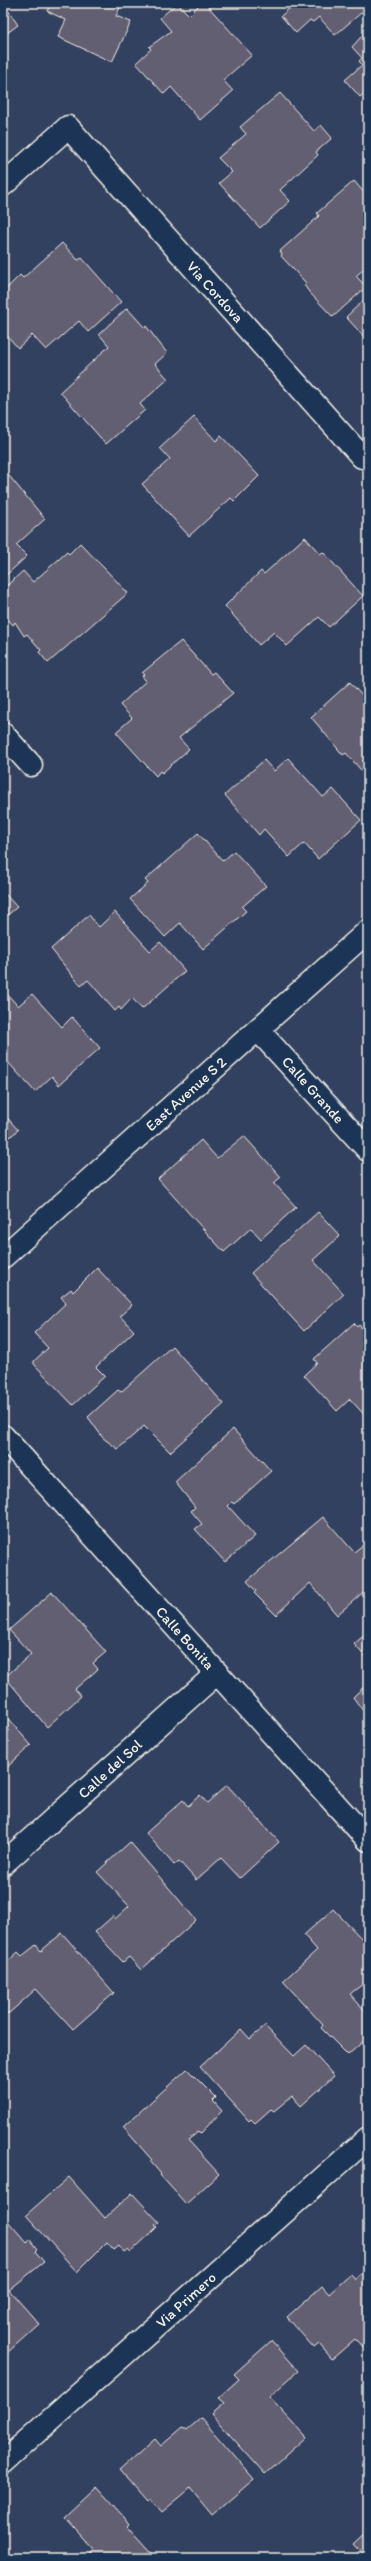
<svg xmlns="http://www.w3.org/2000/svg" width="371" height="2561" font-family="Itim,sans-serif">
<style>
.building{fill:#635e72;stroke:#f4f1e8}
.lines{fill:none;stroke-linecap:round;stroke-linejoin:round}
.minor-casing{stroke:#f4f1e8;stroke-width:25}
.minor{stroke:#1d3557;stroke-width:22}
.labels{text-anchor:middle;dominant-baseline:central;stroke-width:3.5;stroke-linejoin:round;paint-order:stroke}
.street-label{font-size:15px;fill:#f4f1e8;stroke:#1d3557}
</style>
<rect width="100%" height="100%" fill="#32415f"/>
<filter id="ink" filterUnits="userSpaceOnUse"><feTurbulence type="fractalNoise" baseFrequency=".025" numOctaves="2"/><feDisplacementMap in="SourceGraphic" scale="8" xChannelSelector="R" yChannelSelector="G"/><feConvolveMatrix kernelMatrix="1 2 1 2 8 2 1 2 1" color-interpolation-filters="sRGB"/></filter>
<g filter="url(#ink)">
<g class="building">
<path d="M3,3l15,22 -15,11z"/>
<path d="M51,3h71l-6,13 15,6 -19,40 -54,-25 8,-17 -19,-9z"/>
<path d="M177,3l12,12 12,-12h4l47,52 -29,25 10,11 -33,29 -29,-33 -7,7 -28,-31 15,-14 -2,-2 22,-16 -11,-13z"/>
<path d="M295,3h73v4l-33,28 -16,-18 -6,5 -3,-2 -14,13 -15,-17z"/>
<path d="M368,29v61l-8,7 -15,-17 17,-15 -3,-4 3,-3 -10,-11z"/>
<path d="M280,93l34,38 7,-6 11,13 -16,14 2,3 -38,35 10,11 -30,27 -41,-45 13,-11 -14,-14 28,-24 -6,-7z"/>
<path d="M354,181l14,16v68l-12,11 10,11 -33,30 -24,-25 -5,-7 2,-2 -25,-27 1,-2 -2,-3 39,-35 -2,-3z"/>
<path d="M62,243l16,17 4,-2 39,44 -33,30 -9,-11 -33,29 -14,-15 -14,13 -15,-17v-39l17,-17 3,3z"/>
<path d="M368,296v45l-22,-24z"/>
<path d="M127,308l18,20 1,-2 21,27 -12,11 13,15 -28,25 5,6 -39,34 -46,-52 49,-46 -10,-12z"/>
<path d="M194,417l22,24 5,-5 38,40 -25,25 -3,-3 -42,38 -47,-52 28,-25 -10,-11z"/>
<path d="M5,471l40,48 -29,26 11,11 -24,22z"/>
<path d="M305,537l15,17 3,-2 40,44 -34,31 -10,-10 -32,29 -13,-14 -15,13 -34,-39 36,-35 3,3z"/>
<path d="M80,543l48,50 -80,70 -9,-11 2,-2 -14,-16 -3,2 -9,-14 -2,3 -10,-11v-25l20,-18 10,11 34,-30 2,2z"/>
<path d="M181,641l30,33 3,-2 19,21 -54,45 10,11 -27,24 -2,-2 -4,5 -40,-44 16,-14 -12,-13 26,-24 -4,-5 2,-1 -2,-2z"/>
<path d="M350,682l13,15 5,-5v86l-22,-25 -3,2 -32,-38z"/>
<path d="M288,758l35,39 10,-8 28,31 -43,39 -14,-16 -15,14 -25,-28 -5,6 -34,-40 39,-35 10,11z"/>
<path d="M198,833l25,28 11,-10 32,35 -24,21 4,4 -43,38 -23,-26 -15,14 -35,-38 18,-16 -3,-3z"/>
<path d="M3,892l14,15 -14,12z"/>
<path d="M115,912l35,39 10,-9 25,29 -43,38 -10,-11 -11,12 -2,-3 -4,4 -27,-31 -7,6 -30,-37 38,-34 10,12z"/>
<path d="M6,993l12,13 14,-12 30,33 10,-10 28,31 -41,37 -7,-9 -17,16 -29,-32 -3,3v-67z"/>
<path d="M3,1113l15,17 -15,13z"/>
<path d="M244,1136l37,41 -7,6 22,24 -35,32 -10,-11 -27,24 -66,-73 43,-39 16,18z"/>
<path d="M318,1212l22,24 -27,24 31,34 -40,37 -53,-58z"/>
<path d="M97,1268l35,37 -12,11 14,15 -38,36 9,9 -32,29 -39,-41v-3l14,-13 -14,-15 32,-30 -5,-6 10,-8 2,3z"/>
<path d="M354,1323l3,4 2,-2 9,10v84l-18,-20 -13,12 -33,-36 13,-12 -3,-4z"/>
<path d="M172,1346l52,58 -54,48 -26,-26 -26,23 -15,-11 -15,-21 30,-27 3,2z"/>
<path d="M233,1429l38,42 -37,33 -2,-2 -4,4 27,30 -30,26 -30,-33 7,-5 -11,-13 4,-4 -20,-25z"/>
<path d="M323,1517l31,35 14,-11v47l-31,27 -27,-32 -34,32 -22,-22 2,-2 -9,-10z"/>
<path d="M52,1592l54,60 -13,11 5,6 -23,20 6,7 -34,31 -42,-50 26,-23 -22,-24z"/>
<path d="M368,1632v28l-14,-16z"/>
<path d="M368,1683v35l-15,-21z"/>
<path d="M3,1713l28,32 -28,26z"/>
<path d="M227,1785l52,57 -39,36 -19,-20 -25,22 -17,-19 -5,4 -28,-32 37,-33 5,6 12,-11 7,8z"/>
<path d="M130,1842l66,78 -55,50 -12,-13 -6,5 -28,-30 18,-16 2,3 14,-13 -32,-34z"/>
<path d="M333,1909l35,36v35l-18,14 18,20v23l-20,18 -27,-27 2,-3 -40,-44 34,-31 -13,-15z"/>
<path d="M62,1933l52,60 -41,36 -37,-40 -28,25 -5,-6v-42l15,-14 4,4 14,-11 5,6z"/>
<path d="M265,2026l29,30 12,-11 28,31 -33,30 -9,-10 -18,15 -3,-2 -16,14 -4,-4 -2,2 -49,-54 41,-38 9,10z"/>
<path d="M187,2069l29,29 -3,3 9,10 -22,23 -2,-2 -10,8 31,34 -33,30 -26,-29 1,-1 -11,-13 2,-1 -29,-33z"/>
<path d="M69,2177l36,41 27,-25 27,29 -4,3 2,2 -26,25 -3,-3 -4,3 -6,-7 -5,4 -6,-7 -30,30 -51,-57z"/>
<path d="M7,2220l20,23 3,-3 7,9 -2,2 9,11 -35,28 30,34 -32,29 -4,-4v-126z"/>
<path d="M368,2268v85l-13,-14 -23,20 -13,-15 -5,4 -27,-31 35,-31 7,8 22,-20 4,5z"/>
<path d="M271,2341l27,30 -29,26 37,40 -41,37 -54,-60 13,-11 -6,-5 21,-19 -5,-5z"/>
<path d="M201,2418l53,61 -42,36 -22,-27 -29,24 -11,-12 -2,2 -28,-32 35,-31 6,7 22,-19 4,3z"/>
<path d="M96,2486l28,31 5,7 -2,2 29,32h-70l9,-8 -31,-34z"/>
<path d="M368,2518v9l-4,-5z"/>
<path d="M368,2530v28h-2l-13,-14z"/>
</g>
<g class="lines">
<defs>
<g id="minor">
<path d="M3,185l65,-58 294,330"/>
<path d="M3,734l28,31"/>
<path d="M258,1030l110,120"/>
<path d="M3,1257l365,-326"/>
<path d="M3,1436l365,404"/>
<path d="M3,1864l214,-191"/>
<path d="M3,2462l365,-324"/>
</g>
</defs>
<use href="#minor" class="minor-casing"/>
<use href="#minor" class="minor"/>
</g>
</g>
<g class="labels">
<g class="street-label">
<text transform="translate(215 292) rotate(48)">Via Cordova</text>
<text transform="translate(313 1090) rotate(48)">Calle Grande</text>
<text transform="translate(186 1094) rotate(-42)">East Avenue S 2</text>
<text transform="translate(185 1638) rotate(48)">Calle Bonita</text>
<text transform="translate(110 1769) rotate(-42)">Calle del Sol</text>
<text transform="translate(186 2300) rotate(-42)">Via Primero</text>
</g>
</g>
<rect width="371" height="2561" fill="none" stroke="#1d3557" stroke-width="16"/>
<rect x="8" y="8" width="355" height="2545" fill="none" stroke="#f4f1e8" stroke-width="1.5" filter="url(#ink)"/>
</svg>
